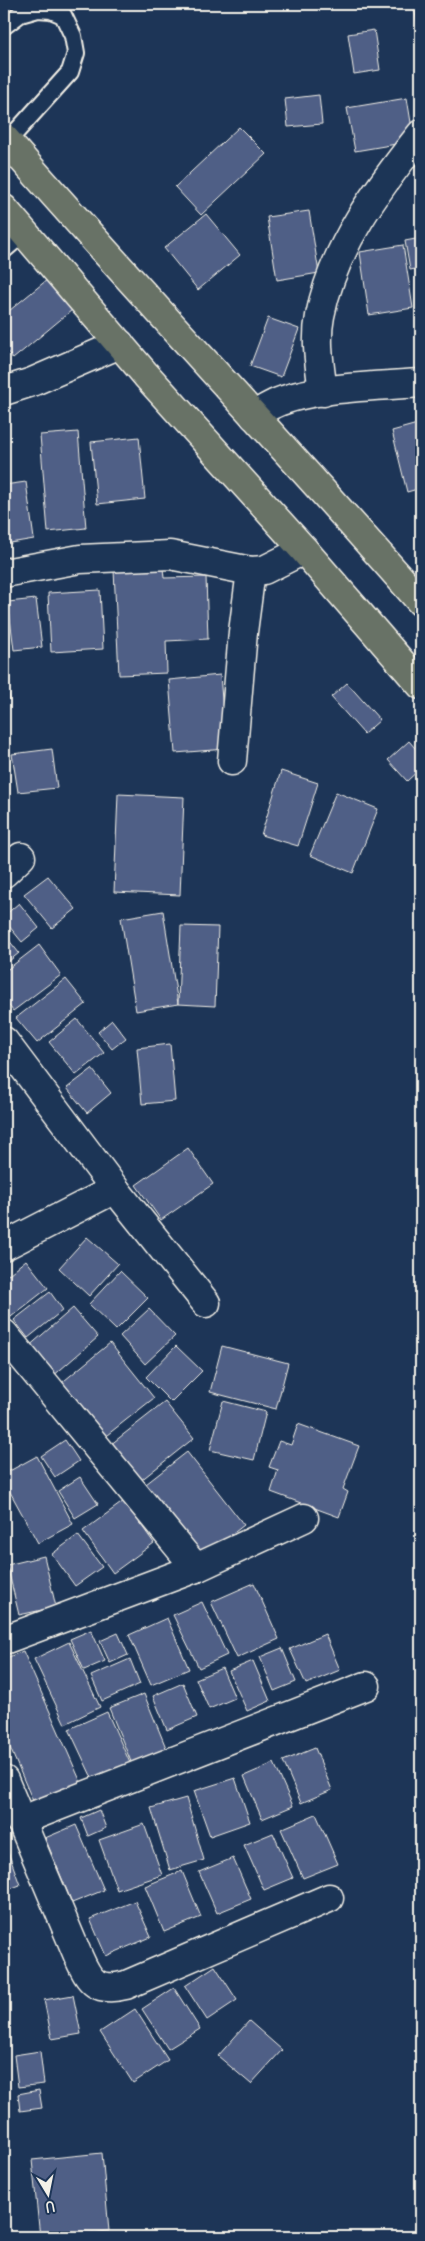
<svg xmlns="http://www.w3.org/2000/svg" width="425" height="2241" font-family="Delius,sans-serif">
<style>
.building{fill:#4f5f86;stroke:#f4f1e8}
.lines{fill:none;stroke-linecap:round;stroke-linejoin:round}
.service-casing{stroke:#f4f1e8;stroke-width:20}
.minor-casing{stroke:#f4f1e8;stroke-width:31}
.trunk-casing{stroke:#f4f1e8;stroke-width:31}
.service{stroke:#1d3557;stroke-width:16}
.minor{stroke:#1d3557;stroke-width:28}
.trunk{stroke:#687266;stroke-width:28}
</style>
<rect width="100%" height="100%" fill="#1d3557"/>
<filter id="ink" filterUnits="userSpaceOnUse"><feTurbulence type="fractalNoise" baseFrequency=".02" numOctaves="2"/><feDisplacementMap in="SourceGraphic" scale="10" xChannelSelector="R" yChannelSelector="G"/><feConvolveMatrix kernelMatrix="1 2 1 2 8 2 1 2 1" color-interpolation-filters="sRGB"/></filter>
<g filter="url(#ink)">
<g class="building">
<path d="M421,5v44l-7,-43z"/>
<path d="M374,30l6,40 -26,4 -6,-40z"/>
<path d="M319,95l3,29 -34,3 -3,-28z"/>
<path d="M407,98l7,43 -59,10 -8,-43z"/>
<path d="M239,127l27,27 -65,61 -26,-28z"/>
<path d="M309,211l10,62 -42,7 -10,-63z"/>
<path d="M206,214l34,41 -42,35 -34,-42z"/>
<path d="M421,238v30l-11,2 -5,-29z"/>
<path d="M403,245l10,63 -44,7 -9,-63z"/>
<path d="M53,275l25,30 -65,54 -9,-12v-32z"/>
<path d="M268,318l31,11 -18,48 -31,-11z"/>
<path d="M421,423v65l-14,4 -15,-61z"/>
<path d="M78,432l8,96 -38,4 -8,-97z"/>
<path d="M139,437l6,62 -48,5 -6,-62z"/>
<path d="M26,482l8,57 -30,5v-59z"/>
<path d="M163,568l1,10 42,-1 2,62 -42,2 1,32 -48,2 -5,-105z"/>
<path d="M100,590l3,59 -52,3 -3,-59z"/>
<path d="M36,599l6,48 -28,3 -6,-48z"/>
<path d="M4,668l6,31 -6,1z"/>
<path d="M220,675l6,74 -51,4 -6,-73z"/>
<path d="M347,683l33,37 -16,14 -33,-37z"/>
<path d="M409,741l12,14v13l-14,13 -19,-21z"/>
<path d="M52,749l5,39 -39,4 -6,-38z"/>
<path d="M4,760l6,51 -6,1z"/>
<path d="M281,771l37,12 -20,63 -37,-11z"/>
<path d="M336,792l42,17 -25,64 -43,-18z"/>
<path d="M118,794l66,3 -4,98 -66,-3z"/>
<path d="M4,816h3l3,30 -6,1z"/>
<path d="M48,876l28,33 -24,19 -28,-34z"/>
<path d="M19,903l20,25 -17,14 -18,-22v-4z"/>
<path d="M163,911l15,93 -42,7 -15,-93z"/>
<path d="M181,926l37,1 -3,79 -37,-2z"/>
<path d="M4,934l15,19 -15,12z"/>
<path d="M39,945l22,30 -48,36 -9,-12v-27z"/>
<path d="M66,979l20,25 -49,39 -21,-25z"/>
<path d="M77,1019l27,34 -28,22 -27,-33z"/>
<path d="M112,1020l14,18 -14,11 -14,-17z"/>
<path d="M170,1044l5,57 -33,3 -5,-56z"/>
<path d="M92,1069l19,24 -24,20 -20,-25z"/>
<path d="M188,1148l25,36 -52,36 -25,-35z"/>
<path d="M87,1237l31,27 -29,32 -30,-28z"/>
<path d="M26,1260l22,28 -41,32 -3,-4v-38z"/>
<path d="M120,1271l28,27 -32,32 -27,-26z"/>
<path d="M50,1292l13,18 -35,28 -14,-18z"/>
<path d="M73,1308l25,29 -46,40 -25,-29z"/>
<path d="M149,1309l26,27 -30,28 -25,-28z"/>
<path d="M110,1343l44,55 -52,41 -43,-54z"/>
<path d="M176,1346l26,25 -31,31 -25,-25z"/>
<path d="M222,1346l66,17 -12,46 -66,-17z"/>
<path d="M223,1401l43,11 -12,48 -44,-10z"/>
<path d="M165,1402l29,36 -54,43 -30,-36z"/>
<path d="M298,1424l61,22 -16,43 5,3 -9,25 -68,-25 7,-22 -9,-3 10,-26 12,4z"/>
<path d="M65,1440l14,21 -24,16 -14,-21z"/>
<path d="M187,1452l57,73 -41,32 -57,-73z"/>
<path d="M37,1456l36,68 -35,19 -34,-62v-7z"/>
<path d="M80,1477l18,27 -23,14 -17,-27z"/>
<path d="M124,1501l30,42 -41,30 -30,-42z"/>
<path d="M78,1535l24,32 -27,19 -23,-32z"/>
<path d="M44,1556l12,51 -37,8 -12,-50z"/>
<path d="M254,1583l25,56 -42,19 -26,-56z"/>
<path d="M202,1602l25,53 -28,13 -26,-53z"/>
<path d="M167,1618l22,51 -38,16 -22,-50z"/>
<path d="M91,1630l14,31 -21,9 -14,-31z"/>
<path d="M118,1633l10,22 -18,8 -10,-22z"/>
<path d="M325,1634l15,36 -34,14 -16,-35z"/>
<path d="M69,1642l31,65 -35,17 -31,-65z"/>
<path d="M282,1648l14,34 -22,9 -14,-34z"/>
<path d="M23,1651l60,136 -47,21 -32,-74v-75z"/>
<path d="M130,1659l10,25 -38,17 -11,-25z"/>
<path d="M253,1661l17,40 -23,10 -18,-40z"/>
<path d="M222,1668l13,30 -26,11 -13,-30z"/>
<path d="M183,1683l14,34 -30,13 -14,-34z"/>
<path d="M144,1694l25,61 -35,14 -25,-61z"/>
<path d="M107,1712l23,51 -37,17 -24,-51z"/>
<path d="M315,1748l17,42 -31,13 -18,-42z"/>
<path d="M274,1763l19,43 -31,13 -18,-43z"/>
<path d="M235,1778l15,44 -40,14 -16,-45z"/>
<path d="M186,1798l18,62 -34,10 -19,-62z"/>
<path d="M99,1810l7,18 -18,8 -7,-18z"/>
<path d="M316,1814l22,50 -35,14 -22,-49z"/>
<path d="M144,1824l18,51 -45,15 -18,-50z"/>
<path d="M76,1825l28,65 -32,13 -27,-65z"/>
<path d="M273,1833l20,45 -29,12 -20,-45z"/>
<path d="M4,1841l16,44 -16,6z"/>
<path d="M233,1858l18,41 -34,14 -18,-41z"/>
<path d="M182,1871l19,46 -37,15 -19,-46z"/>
<path d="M135,1901l16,36 -45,19 -16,-37z"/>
<path d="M215,1966l22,34 -30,20 -22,-34z"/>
<path d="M174,1988l26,41 -32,20 -26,-40z"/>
<path d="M73,1995l8,39 -29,5 -8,-39z"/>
<path d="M135,2009l33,51 -35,23 -33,-51z"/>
<path d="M249,2021l33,29 -31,34 -33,-28z"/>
<path d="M40,2051l4,33 -26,3 -4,-32z"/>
<path d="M39,2090l3,18 -22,3 -2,-17z"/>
<path d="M102,2153l7,78 -69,6 -8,-77z"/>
</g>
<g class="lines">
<defs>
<g id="service">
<path d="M4,26l16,-12 18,-5 13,1 12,5 10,21 3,17 -6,19 -63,70"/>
<path d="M4,250l21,-18"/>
</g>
<g id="minor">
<path d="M4,391l28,-9 88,-38"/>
<path d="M323,392c-3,-25 -8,-51 -3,-76 13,-69 59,-129 101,-182"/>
<path d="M254,416c6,-4 13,-9 20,-12 35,-17 106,-18 147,-21"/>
<path d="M4,573l76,-14 90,-4 81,16 13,-1 40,-20"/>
<path d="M232,761l11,-129 8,-61"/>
<path d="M4,873l17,-16"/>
<path d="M4,1041l111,148 -111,57"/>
<path d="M115,1189l91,114"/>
<path d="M4,1334l192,234"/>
<path d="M4,1640l192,-72 108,-50"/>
<path d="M4,1780l75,178c11,25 18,34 47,27l203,-87"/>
<path d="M20,1821l346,-135"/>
</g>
<g id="trunk">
<path d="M4,138c137,157 280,307 417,464"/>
<path d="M4,209l142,166 158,175 117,135"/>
</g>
</defs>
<use href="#service" class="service-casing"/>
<use href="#minor" class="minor-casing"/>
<use href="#trunk" class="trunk-casing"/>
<use href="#service" class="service"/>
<use href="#minor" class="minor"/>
<use href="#trunk" class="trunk"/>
</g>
</g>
<rect width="425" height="2241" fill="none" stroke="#1d3557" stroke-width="20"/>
<rect x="10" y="10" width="405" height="2221" fill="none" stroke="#f4f1e8" stroke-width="2" filter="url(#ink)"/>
<g transform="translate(48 2194) rotate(170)" stroke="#1d3557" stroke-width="4" paint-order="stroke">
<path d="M0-4L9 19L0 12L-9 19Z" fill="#f4f1e8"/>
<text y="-8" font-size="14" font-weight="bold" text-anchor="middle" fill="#f4f1e8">U</text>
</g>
</svg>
